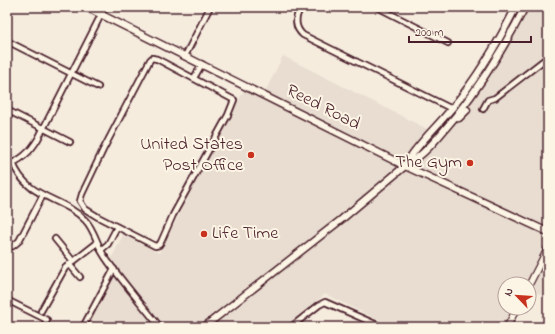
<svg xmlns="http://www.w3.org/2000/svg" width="555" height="334" font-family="'Indie Flower',sans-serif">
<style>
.built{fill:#e8ddd0}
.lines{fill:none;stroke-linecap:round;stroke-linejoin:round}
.minor-casing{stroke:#4a1f2b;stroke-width:8}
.tertiary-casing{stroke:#4a1f2b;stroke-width:8}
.secondary-casing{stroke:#4a1f2b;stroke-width:9}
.minor{stroke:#fcf5e5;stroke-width:4.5}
.tertiary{stroke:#fcf5e5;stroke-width:5.5}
.secondary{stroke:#fcf5e5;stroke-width:6}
.poi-dot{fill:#c8321e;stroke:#fcf5e5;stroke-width:1.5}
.labels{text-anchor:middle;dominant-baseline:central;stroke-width:4;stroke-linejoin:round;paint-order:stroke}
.street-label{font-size:18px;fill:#4a1f2b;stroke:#fcf5e5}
.poi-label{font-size:18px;fill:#4a1f2b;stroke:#fcf5e5;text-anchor:end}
</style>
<rect width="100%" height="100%" fill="#f5ecde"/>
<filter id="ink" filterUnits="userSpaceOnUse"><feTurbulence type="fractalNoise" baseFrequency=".025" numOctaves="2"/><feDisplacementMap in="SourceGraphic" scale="8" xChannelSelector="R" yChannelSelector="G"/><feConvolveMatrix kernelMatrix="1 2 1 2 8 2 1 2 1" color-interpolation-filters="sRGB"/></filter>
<g filter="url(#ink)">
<path class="built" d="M520,7h28v291l-19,-9v-5h-24v24h12l-10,19h-114l-68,-33 -39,33h-122l-26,-34 -2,3 24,31h-77l31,-58 -5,-6 14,-28 36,18 87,-167 18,8 19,-38 156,79 30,-35z"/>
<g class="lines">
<defs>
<g id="minor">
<path d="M301,7c-6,10 -7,20 2,28l149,74"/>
<path d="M377,7l71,36"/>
<path d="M7,41l91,46"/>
<path d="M185,56l25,-49"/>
<path d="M152,58l5,1 77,41 -6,15 -55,100 -12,27 -2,3 -4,1 -57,-29 -13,-8 -5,-8 2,-7 21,-44 47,-90z"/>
<path d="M194,78l8,-14"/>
<path d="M483,109l5,-9 7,-2 53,-41"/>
<path d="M7,110l63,32"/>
<path d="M13,163c14,36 48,33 72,57 10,10 12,26 20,37 17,25 37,47 55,70"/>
<path d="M7,165c13,-4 24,-14 31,-26l67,-132"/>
<path d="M55,239l18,22"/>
<path d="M7,248l6,-2 6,-5 24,-46"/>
<path d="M101,250l7,-6 9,-17"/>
<path d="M69,264l11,13"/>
<path d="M7,300l40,20 -3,7"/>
<path d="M41,311l24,-43 32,-25"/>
<path d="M83,327l31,-58"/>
<path d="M291,327l28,-22 6,-3 57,25"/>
</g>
<g id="tertiary">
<path d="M529,285l19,-37"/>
<path d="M507,327l10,-19"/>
</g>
<g id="secondary">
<path d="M86,7l319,159 143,66"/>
<path d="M459,118l8,-8"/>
<path d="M405,165c12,-21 32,-38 47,-57 26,-31 46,-65 64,-101"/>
<path d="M204,327l138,-108 63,-53c20,-11 35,-31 50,-49 27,-34 50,-71 70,-110"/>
</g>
</defs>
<use href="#minor" class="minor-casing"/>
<use href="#tertiary" class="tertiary-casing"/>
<use href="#secondary" class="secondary-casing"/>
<use href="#minor" class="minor"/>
<use href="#tertiary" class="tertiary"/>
<use href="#secondary" class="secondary"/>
</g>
</g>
<g class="poi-dot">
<circle cx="251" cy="155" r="4"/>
<circle cx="470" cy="163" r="4"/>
<circle cx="204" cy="234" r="4"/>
</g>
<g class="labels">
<g class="street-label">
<text transform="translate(323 108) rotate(27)">Reed Road</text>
</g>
<g class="poi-label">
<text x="243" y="145">United States<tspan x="243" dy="21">Post Office</tspan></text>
<text x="462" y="163">The Gym</text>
<text x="212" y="234" text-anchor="start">Life Time</text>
</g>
</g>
<rect width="555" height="334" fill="none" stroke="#fcf5e5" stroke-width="24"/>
<rect x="12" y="12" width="531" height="310" fill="none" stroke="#4a1f2b" stroke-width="1.5" filter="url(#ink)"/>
<g transform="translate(517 296) rotate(295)"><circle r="19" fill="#fcf5e5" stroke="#b59f9b"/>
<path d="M0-3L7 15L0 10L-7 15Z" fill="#c8321e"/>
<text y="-6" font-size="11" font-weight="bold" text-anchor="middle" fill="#4a1f2b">N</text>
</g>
<path d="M409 36v6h122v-6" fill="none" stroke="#4a1f2b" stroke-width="2"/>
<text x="415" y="36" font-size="12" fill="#4a1f2b" stroke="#fcf5e5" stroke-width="3" paint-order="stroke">200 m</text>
</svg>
